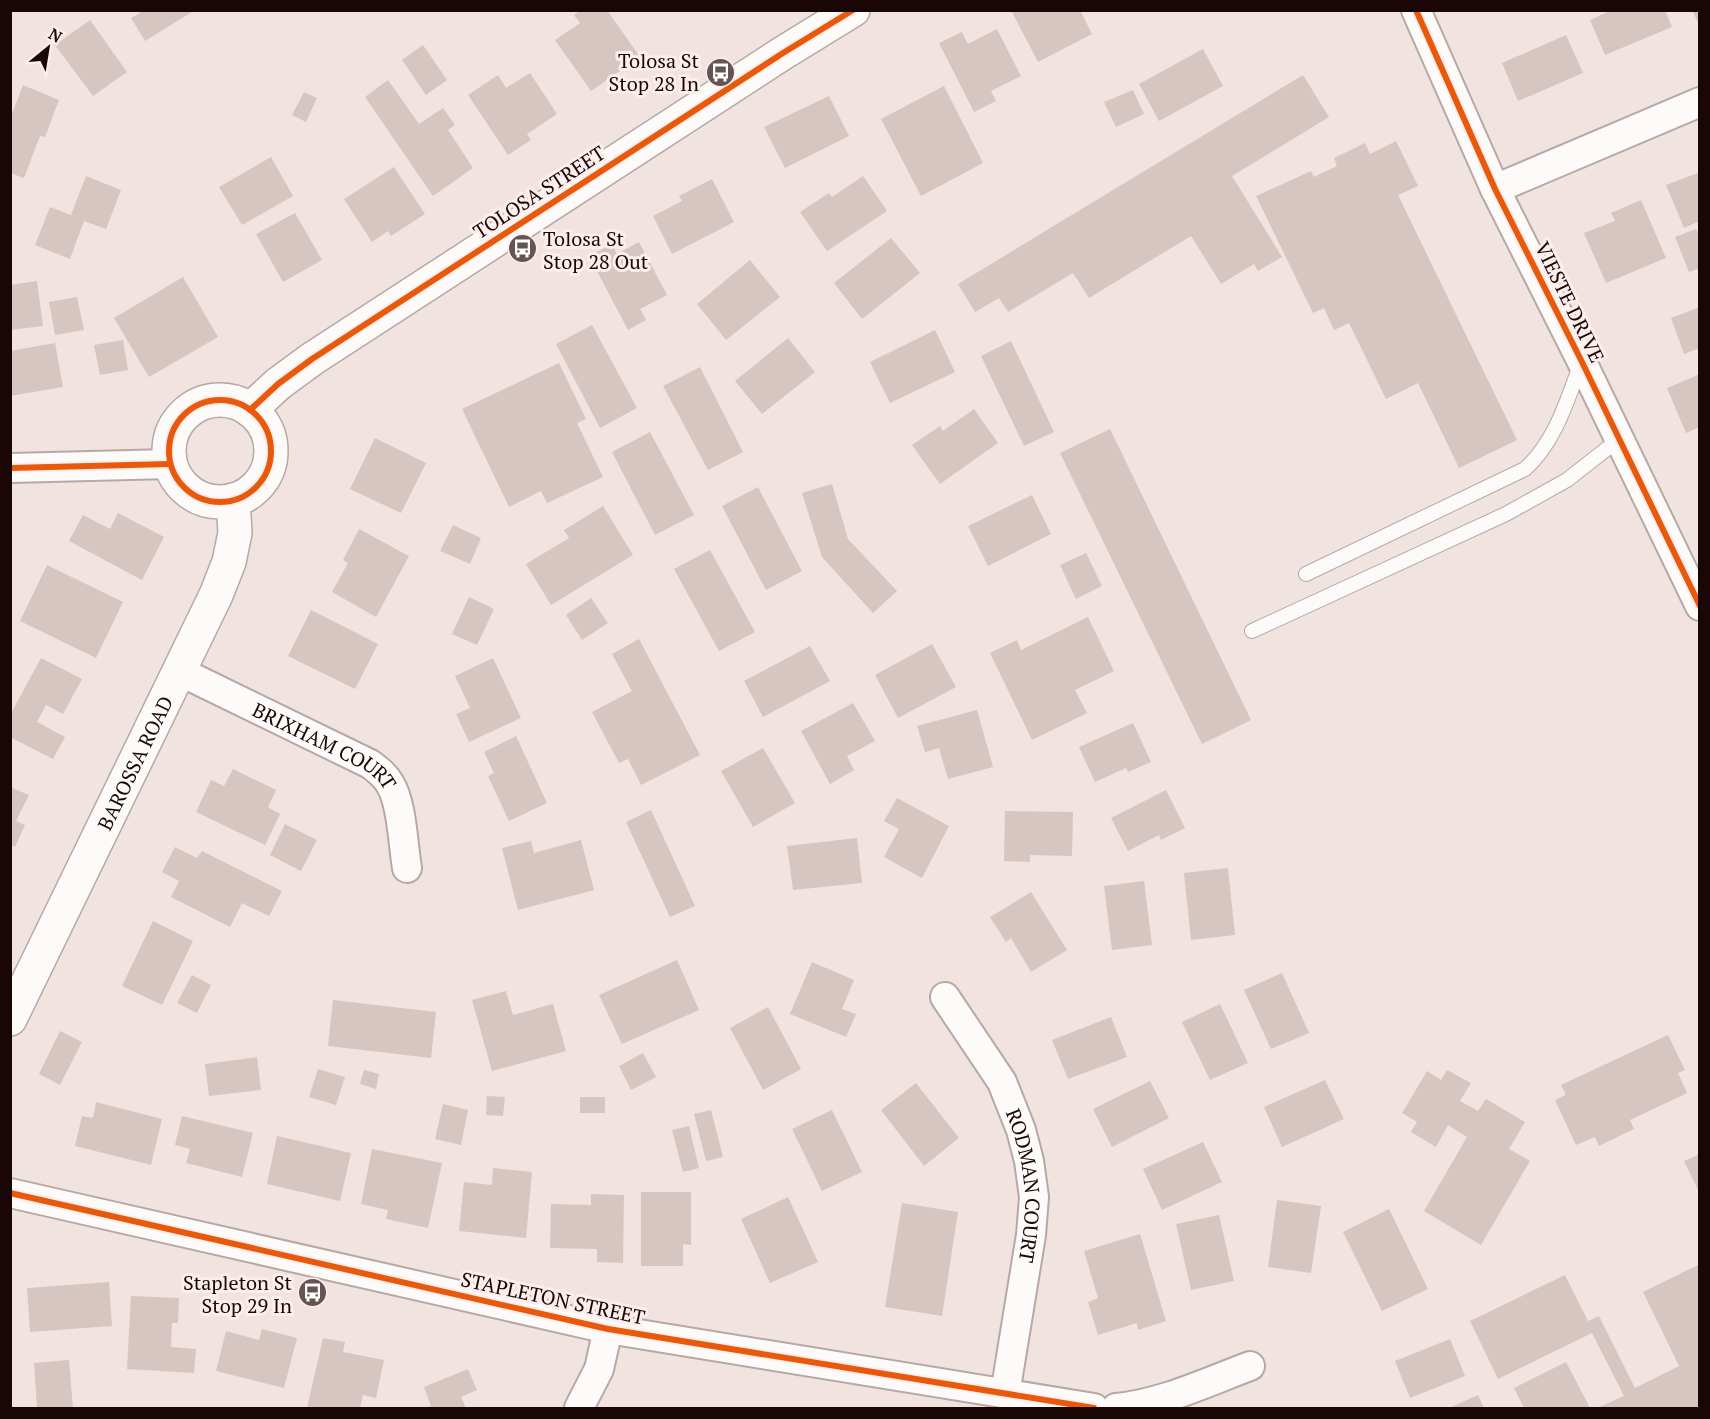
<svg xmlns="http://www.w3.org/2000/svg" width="1710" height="1419" font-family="'PT Serif',serif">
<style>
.building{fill:#d7c5c2}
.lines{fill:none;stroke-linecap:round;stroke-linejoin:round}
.lane-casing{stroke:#b8a8a5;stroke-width:16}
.street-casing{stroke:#b8a8a5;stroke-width:32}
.secondary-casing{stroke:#b8a8a5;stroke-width:36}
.lane{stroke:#fdfbfa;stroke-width:14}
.street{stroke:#fdfbfa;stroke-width:28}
.secondary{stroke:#fdfbfa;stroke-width:33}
.cycleway-casing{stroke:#fbeeed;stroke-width:10}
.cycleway{stroke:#e8590c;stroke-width:6}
.labels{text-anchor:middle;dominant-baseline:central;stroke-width:6;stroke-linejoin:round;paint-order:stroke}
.poi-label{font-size:20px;fill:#1a0705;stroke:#fbeeed;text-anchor:end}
.street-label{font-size:20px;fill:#1a0705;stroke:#fbeeed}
</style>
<rect width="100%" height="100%" fill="#f1e3e0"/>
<g class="building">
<path d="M139,10h51l2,2 -47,29 -14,-23 9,-5z"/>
<path d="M581,10h26l33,47 -49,34 -36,-51 25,-17 -6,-8z"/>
<path d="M1011,10h69l12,24 -54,28z"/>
<path d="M1612,10h53l7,17 -67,28 -15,-35z"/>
<path d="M1692,10h8v17z"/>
<path d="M90,20l37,52 -34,24 -38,-51z"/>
<path d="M997,29l24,47 -30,15 5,10 -22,11 -35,-69 23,-11 6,12z"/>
<path d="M1566,35l17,38 -65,28 -16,-38z"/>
<path d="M423,45l24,35 -21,15 -24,-35z"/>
<path d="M1203,49l20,37 -64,35 -20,-37z"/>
<path d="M530,73l27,41 -30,20 4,6 -23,15 -40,-60 30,-20 8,13z"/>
<path d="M1303,75l26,42 -97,59 50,81 -24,14 -4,-7 -33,20 -30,-48 -102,62 -16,-25 -65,39 -9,-14 -24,14 -17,-28z"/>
<path d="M388,80l31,44 24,-16 12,17 -7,5 25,38 -40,28 -68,-99z"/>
<path d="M23,85l36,15 -14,37 -5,-1 -16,42 -14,-5v-54z"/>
<path d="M944,86l39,77 -62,33 -40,-77z"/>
<path d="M1133,90l11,24 -28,13 -12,-25z"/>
<path d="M304,92l13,6 -11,24 -14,-7z"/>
<path d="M829,96l20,40 -64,32 -21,-41z"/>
<path d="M1396,141l22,45 -20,9 119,245 -58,28 -41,-85 -32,16 -37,-76 -15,7 -10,-22 -11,5 -57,-117 55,-25 3,6 23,-11 -3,-8 31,-15 5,11z"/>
<path d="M271,157l22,39 -51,29 -23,-38z"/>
<path d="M394,167l31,47 -34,22 -3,-5 -16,11 -28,-43z"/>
<path d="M1700,172v49l-16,7 -18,-43z"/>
<path d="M86,176l35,14 -15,39 -22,-8 -14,38 -35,-14 15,-38 21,8z"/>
<path d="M863,176l24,35 -60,40 -27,-39 29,-19 3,4z"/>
<path d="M712,179l22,43 -62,32 -19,-38 29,-15 -3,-5z"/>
<path d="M1641,200l25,58 -60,25 -22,-50 31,-12 -4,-8z"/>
<path d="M295,213l27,47 -39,22 -27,-48z"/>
<path d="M1696,229l4,9v30l-11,4 -14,-35z"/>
<path d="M891,238l29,35 -58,46 -28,-36z"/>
<path d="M639,242l28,53 -27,14 6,11 -18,10 -39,-74 23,-12 5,10z"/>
<path d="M750,260l30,37 -54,43 -29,-36z"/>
<path d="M183,277l35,60 -69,40 -35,-59z"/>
<path d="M37,281l6,45 -33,4v-45z"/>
<path d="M77,297l7,33 -29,5 -6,-33z"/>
<path d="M1700,307v41l-16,6 -13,-36z"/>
<path d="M592,325l45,83 -37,20 -44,-84z"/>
<path d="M935,330l20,42 -65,31 -20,-41z"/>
<path d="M788,338l27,34 -53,42 -27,-33z"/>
<path d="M123,340l5,30 -28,5 -6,-30z"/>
<path d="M1011,341l43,91 -30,14 -43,-90z"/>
<path d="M55,343l8,44 -53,9v-45z"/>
<path d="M559,363l27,56 -9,4 26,54 -56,26 -6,-12 -32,16 -47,-98z"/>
<path d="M700,367l43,85 -35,18 -45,-84z"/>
<path d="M1700,374v53l-14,6 -19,-45z"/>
<path d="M974,409l24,34 -58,41 -28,-39 28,-19 3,5z"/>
<path d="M1110,429l141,291 -49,24 -142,-291z"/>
<path d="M650,432l44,83 -39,20 -43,-83z"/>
<path d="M375,438l51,25 -25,50 -51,-24z"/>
<path d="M832,484l16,55 49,52 -24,22 -51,-56 -20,-64z"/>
<path d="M758,487l44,84 -36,19 -44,-84z"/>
<path d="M1032,495l19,39 -63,32 -20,-40z"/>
<path d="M603,506l30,49 -82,50 -25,-41 43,-26 -5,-8z"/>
<path d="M118,513l46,24 -22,43 -73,-39 14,-26 27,14z"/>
<path d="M453,525l28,13 -11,26 -30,-13z"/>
<path d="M359,529l50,27 -33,61 -44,-25 16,-29 -5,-3z"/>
<path d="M710,550l45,82 -36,19 -45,-82z"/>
<path d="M1086,553l16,33 -26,13 -16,-34z"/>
<path d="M47,565l76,37 -27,56 -76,-37z"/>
<path d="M469,597l25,12 -17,36 -25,-11z"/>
<path d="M591,598l17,25 -26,17 -16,-25z"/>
<path d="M311,610l67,34 -23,45 -67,-33z"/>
<path d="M1088,617l26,54 -39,19 12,23 -55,27 -42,-87 27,-13 4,10z"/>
<path d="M639,639l61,116 -59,30 -13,-26 -9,4 -27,-51 40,-21 -20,-37z"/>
<path d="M932,644l24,43 -58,31 -23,-43z"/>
<path d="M810,646l20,35 -67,36 -19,-36z"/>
<path d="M41,658l41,21 -19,35 -17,-9 -9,17 28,15 -12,22 -43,-22v-22z"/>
<path d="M493,658l28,60 -52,24 -13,-28 14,-6 -15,-32z"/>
<path d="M853,703l22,38 -28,15 7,14 -24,14 -29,-53z"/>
<path d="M977,710l16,57 -45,12 -9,-31 -14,4 -8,-26z"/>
<path d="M1133,723l18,39 -23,10 -2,-4 -31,14 -16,-35z"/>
<path d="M516,736l31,67 -38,18 -21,-45 6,-3 -10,-21z"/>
<path d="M763,748l32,55 -42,24 -32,-56z"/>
<path d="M233,769l43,21 -8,17 12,7 -15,31 -69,-33 15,-32 13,6z"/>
<path d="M10,787l19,8 -13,26 9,4 -10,22 -5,-2z"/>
<path d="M1166,790l19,38 -24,12 -2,-5 -31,16 -17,-33z"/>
<path d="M897,798l52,28 -27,52 -38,-21 15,-28 -15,-8z"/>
<path d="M651,810l44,96 -25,11 -44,-95z"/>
<path d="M1005,811l68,1 -1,44 -42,-1v7l-26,-1z"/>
<path d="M285,824l32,16 -16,31 -31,-16z"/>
<path d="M857,838l5,45 -69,7 -6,-44z"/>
<path d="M581,840l13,50 -76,20 -16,-62 29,-7 3,12z"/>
<path d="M175,847l22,11 5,-7 80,40 -13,25 -27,-13 -12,24 -59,-30 8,-16 -17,-9z"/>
<path d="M1228,868l7,67 -44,5 -7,-67z"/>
<path d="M1144,881l8,64 -40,5 -8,-64z"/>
<path d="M1031,892l36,58 -36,22 -20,-34 -5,4 -16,-25z"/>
<path d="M153,921l40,20 -31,64 -40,-19z"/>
<path d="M677,960l22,50 -77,34 -23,-49z"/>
<path d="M812,962l42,18 -12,29 14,5 -10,23 -56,-23z"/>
<path d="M1282,973l27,60 -38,16 -27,-59z"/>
<path d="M192,975l19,10 -14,28 -20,-10z"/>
<path d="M506,991l7,24 40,-11 13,47 -74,20 -20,-71z"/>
<path d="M333,1000l103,12 -5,46 -103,-12z"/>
<path d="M1220,1004l28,59 -38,17 -28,-58z"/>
<path d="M768,1007l33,62 -38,21 -33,-62z"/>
<path d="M1111,1017l16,40 -59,22 -16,-39z"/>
<path d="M60,1031l22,11 -22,43 -21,-11z"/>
<path d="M1668,1035l17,35 -7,3 9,20 -57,27 4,9 -35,17 -4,-9 -19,8 -21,-45 11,-5 -5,-10z"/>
<path d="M643,1053l13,24 -25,13 -12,-24z"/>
<path d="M257,1057l4,33 -52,6 -4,-32z"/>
<path d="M318,1069l27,8 -9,28 -27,-8z"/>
<path d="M364,1070l15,4 -3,15 -16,-5z"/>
<path d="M1447,1070l24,13 -11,18 18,10 8,-12 39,23 -16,27 21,12 -49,84 -57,-34 43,-74 -19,-12 -12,22 -25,-15 6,-10 -15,-9 25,-42 14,9z"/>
<path d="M1325,1080l19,39 -62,28 -18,-40z"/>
<path d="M1150,1081l19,37 -57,29 -19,-38z"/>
<path d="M916,1083l43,55 -35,28 -43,-56z"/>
<path d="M487,1096l18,1 -2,19 -17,-1z"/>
<rect x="580" y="1097" width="25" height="16"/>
<path d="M96,1102l66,17 -11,46 -76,-19 7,-30 11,2z"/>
<path d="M443,1104l25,6 -7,35 -26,-6z"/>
<path d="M711,1110l12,47 -17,4 -12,-47z"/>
<path d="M832,1110l30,62 -40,19 -30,-62z"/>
<path d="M182,1116l71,17 -11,44 -56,-14 4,-14 -15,-4z"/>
<path d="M689,1126l10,42 -16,4 -11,-42z"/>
<path d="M277,1136l74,17 -11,48 -73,-17z"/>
<path d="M1203,1142l19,40 -60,28 -19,-41z"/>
<path d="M372,1149l70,14 -14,65 -42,-9 2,-9 -27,-6z"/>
<path d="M1700,1154v40l-16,-33z"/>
<path d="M493,1168l39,4 -6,66 -67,-7 5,-49 28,3z"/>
<path d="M641,1192h50v53l-8,-1v22h-42z"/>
<path d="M591,1194l33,1 -1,68 -26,-1v-13l-47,-1 1,-44 40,1z"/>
<path d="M788,1197l30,65 -48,21 -29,-64z"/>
<path d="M1277,1200l44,6 -10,67 -43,-6z"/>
<path d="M902,1203l56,9 -16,104 -57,-9z"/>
<path d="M1389,1209l39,80 -46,22 -39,-79z"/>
<path d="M1219,1215l15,66 -43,9 -15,-66z"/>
<path d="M1140,1234l26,87 -28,9 -1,-7 -39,12 -10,-33 10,-4 -14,-47z"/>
<path d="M1700,1264v144h-103l27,-12 -32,-63 -94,46 -28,-58 95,-46 23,46 11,-5 36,72 44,-22 -36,-74z"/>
<path d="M109,1282l3,44 -82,6 -3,-44z"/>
<path d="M131,1296l48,2 -1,25h-6l-1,24 25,2 -2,24 -67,-4z"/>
<path d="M262,1329l35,9 -13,50 -68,-17 10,-40 33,9z"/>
<path d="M323,1338l22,4 -2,10 41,8 -8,38 -13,-3 -3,13h-53z"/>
<path d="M1450,1339l15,37 -55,22 -15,-37z"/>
<path d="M69,1360l4,48h-36l-3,-45z"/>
<path d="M1566,1362l24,46h-66l-10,-20z"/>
<path d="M468,1369l9,21 -16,7 5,11h-40l5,-2 -7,-19z"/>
<path d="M1478,1395l6,13h-35z"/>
</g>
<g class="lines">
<defs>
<g id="lane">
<path d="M1306,574l219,-105c30,-27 42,-68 56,-106"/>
<path d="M1252,631l254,-117 61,-34 51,-40"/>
</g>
<g id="street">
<path d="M1416,10l79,179 87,173 118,244"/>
<path d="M1495,189l205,-87"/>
<path d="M10,468l160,-4"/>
<path id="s1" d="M179,671l191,93c8,6 15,11 20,20 12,19 13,61 17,84"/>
<path id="s2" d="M945,997l57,85 19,48 8,31 5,36 -3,38 -26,159"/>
<path d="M10,1193l598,136 486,79"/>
<path d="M579,1408l20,-39 9,-40"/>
<path d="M1116,1408c45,-4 91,-26 134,-42"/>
</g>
<g id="secondary">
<circle cx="220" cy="451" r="51"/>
<path d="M250,410l28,-26 34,-25 471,-306 70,-43"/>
<path id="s3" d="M10,1019l206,-424 13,-33 6,-29 -2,-33"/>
</g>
</defs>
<use href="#lane" class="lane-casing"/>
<use href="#street" class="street-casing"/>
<use href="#secondary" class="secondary-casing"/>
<use href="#lane" class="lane"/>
<use href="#street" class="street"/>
<use href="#secondary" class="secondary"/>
<defs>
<g id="cycleway">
<path d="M1416,10l79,179 87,173 118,244"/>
<circle cx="220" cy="451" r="51"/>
<path d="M250,410l28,-26 34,-25 471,-306 70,-43"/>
<path d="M10,468l160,-4"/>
<path d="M10,1193l598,136 486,79"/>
</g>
</defs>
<use href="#cycleway" class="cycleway-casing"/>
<use href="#cycleway" class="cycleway"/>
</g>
<defs>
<symbol id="bus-disc" viewBox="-11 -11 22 22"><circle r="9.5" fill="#655452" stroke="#fbeeed"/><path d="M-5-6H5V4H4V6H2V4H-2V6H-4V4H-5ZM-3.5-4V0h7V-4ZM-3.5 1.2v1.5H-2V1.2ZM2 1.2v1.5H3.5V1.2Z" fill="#fff"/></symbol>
</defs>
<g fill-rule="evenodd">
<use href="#bus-disc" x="704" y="56" width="33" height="33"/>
<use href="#bus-disc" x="506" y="232" width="33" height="33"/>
<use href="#bus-disc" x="296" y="1276" width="33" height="33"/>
</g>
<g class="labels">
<g class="poi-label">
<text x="699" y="60">Tolosa St<tspan x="699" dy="23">Stop 28 In</tspan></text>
<text x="543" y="238" text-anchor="start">Tolosa St<tspan x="543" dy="23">Stop 28 Out</tspan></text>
<text x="292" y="1282">Stapleton St<tspan x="292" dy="23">Stop 29 In</tspan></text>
</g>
<g class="street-label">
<text transform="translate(539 192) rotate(-33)">TOLOSA STREET</text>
<text transform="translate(1570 302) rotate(64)">VIESTE DRIVE</text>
<text stroke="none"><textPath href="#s1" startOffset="164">BRIXHAM COURT</textPath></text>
<text stroke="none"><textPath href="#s3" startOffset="285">BAROSSA ROAD</textPath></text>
<text stroke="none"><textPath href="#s2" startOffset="210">RODMAN COURT</textPath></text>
<text transform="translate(553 1298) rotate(12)">STAPLETON STREET</text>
</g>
</g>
<rect width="1710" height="1419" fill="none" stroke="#1a0705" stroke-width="24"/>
<g transform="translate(48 48) rotate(30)" stroke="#fbeeed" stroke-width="4.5" paint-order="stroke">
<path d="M0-4.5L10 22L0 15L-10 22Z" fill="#1a0705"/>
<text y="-9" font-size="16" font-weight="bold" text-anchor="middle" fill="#1a0705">N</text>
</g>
</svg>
